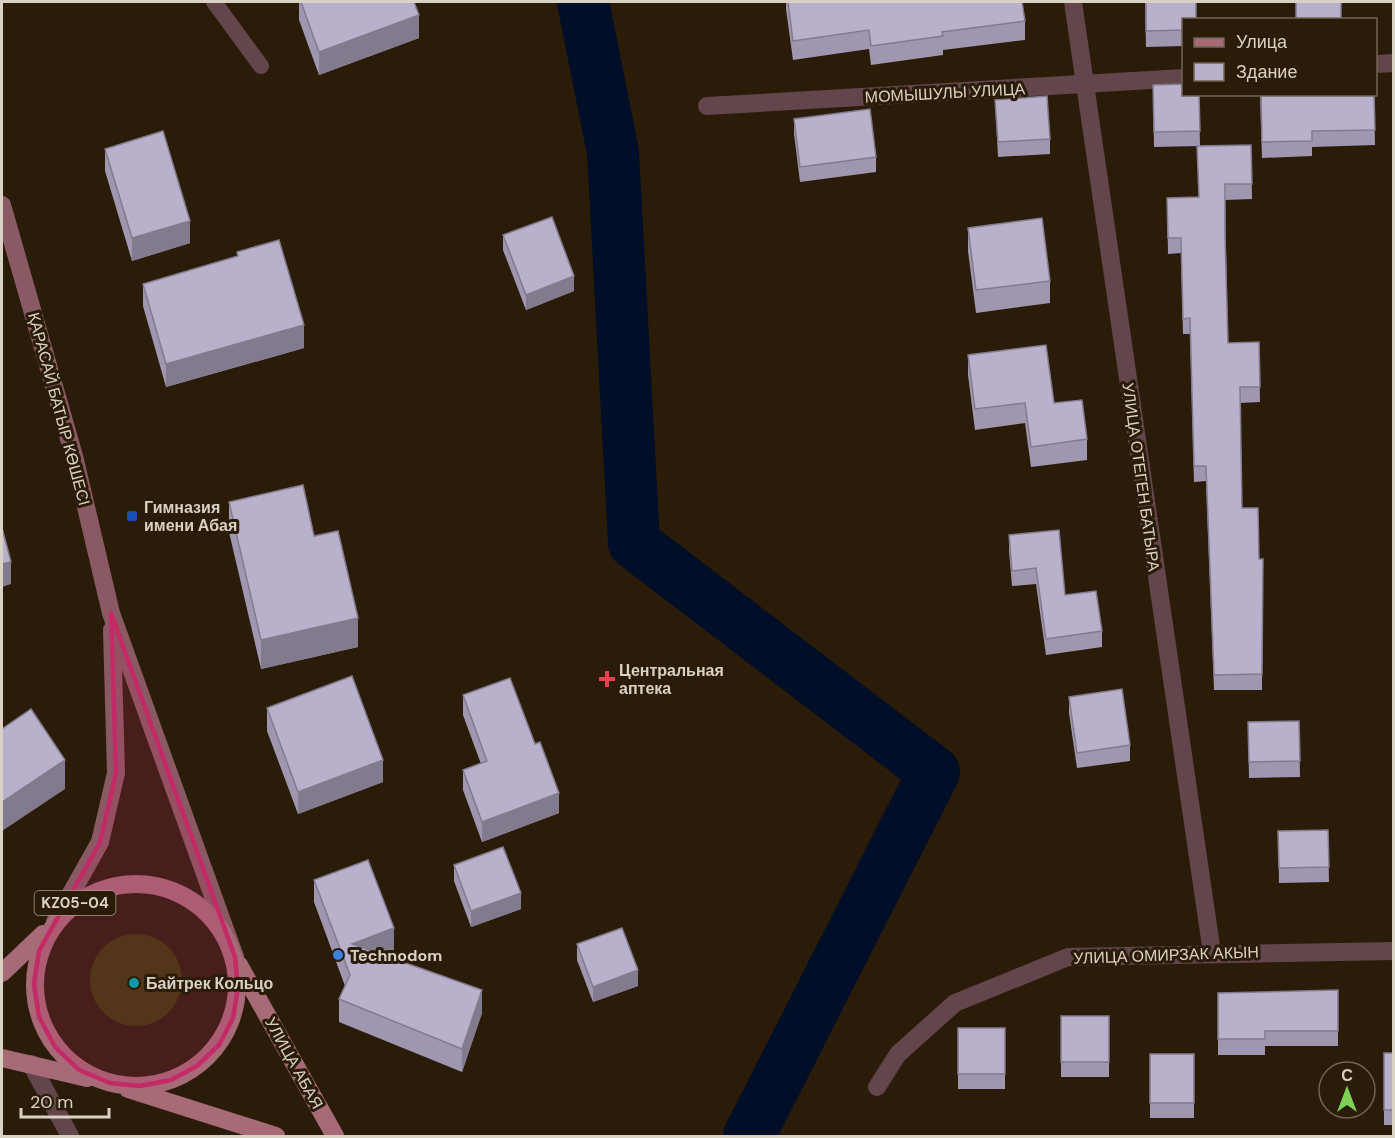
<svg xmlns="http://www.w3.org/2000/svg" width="1395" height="1138" font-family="'DM Sans',sans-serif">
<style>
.green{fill:#373907}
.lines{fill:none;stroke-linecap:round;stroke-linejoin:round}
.river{stroke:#000f27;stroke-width:52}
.lane{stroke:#63454c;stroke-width:16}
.street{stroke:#63454c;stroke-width:18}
.secondary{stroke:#8a5a64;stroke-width:18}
.primary{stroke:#a76a77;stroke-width:18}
.wall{fill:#9f97af}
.shaded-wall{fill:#827b8e}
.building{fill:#b9b0cb;stroke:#827b8e;stroke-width:1.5}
.marked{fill:#c42a66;fill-opacity:0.2;stroke:#c42a66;stroke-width:4.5;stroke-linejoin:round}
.transit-dot{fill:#1a4fb4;stroke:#2a1c08;stroke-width:2}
.health-dot{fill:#e0444e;stroke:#2a1c08;stroke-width:2}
.shop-dot{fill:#3f7fe0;stroke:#2a1c08;stroke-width:2}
.culture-dot{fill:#0f9aa8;stroke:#2a1c08;stroke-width:2}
.labels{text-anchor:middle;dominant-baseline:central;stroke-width:6;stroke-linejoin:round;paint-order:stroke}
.shield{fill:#2a1c08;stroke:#a59b8c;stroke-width:1.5}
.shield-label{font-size:15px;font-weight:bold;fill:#dad1c5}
.street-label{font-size:16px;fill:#dad1c5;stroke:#2a1c08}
.poi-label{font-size:16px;font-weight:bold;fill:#dad1c5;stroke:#2a1c08;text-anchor:start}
</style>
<rect width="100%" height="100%" fill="#2a1c08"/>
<circle class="green" cx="136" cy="980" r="46"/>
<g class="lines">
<path class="river" d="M583,2l30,150 21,391 300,229 -185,364"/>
<path class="lane" d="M214,2l47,64"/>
<g class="street">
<path d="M1073,2l139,951"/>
<path d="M1376,64l18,-1"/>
<path d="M707,106l477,-28"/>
<path d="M31,1064l39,72"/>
<path d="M877,1087l21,-33 57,-51 113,-46 326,-6"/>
</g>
<g class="secondary">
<path d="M2,205l72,251 37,157 124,344"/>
<path d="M55,922l45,-80 16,-69 -4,-143"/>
</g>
<g class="primary">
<circle cx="136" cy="985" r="101"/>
<path d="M239,965l96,171"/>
<path d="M2,973l41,-39"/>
<path d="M2,1058l85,20"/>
<path d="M128,1089l148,47"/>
</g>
</g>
<g class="wall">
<path d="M299,2h115l5,36 -100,37 -20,-55z"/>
<path d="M786,2h236l3,19v19l-82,10v5l-72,10 -2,-16 -76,11 -7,-51z"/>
<path d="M1145,2l39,18v26l-38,1z"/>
<path d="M1153,85l46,9 1,52 -46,1z"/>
<path d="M1260,94h114l1,51 -63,2v9l-50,2z"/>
<path d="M995,100l55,39v15l-52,3z"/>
<path d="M794,119l82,38v15l-76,10 -6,-48z"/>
<path d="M1251,145l1,54 -27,1 3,143 31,-1 1,60 -20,1 2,105 17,51h4l-1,131h-48l-8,-209 -12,1 -4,-148h-7l-2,-81 -13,1 -1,-56 31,-1z"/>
<path d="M105,149l85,94 -58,18 -27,-90z"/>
<path d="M968,228l82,53v22l-74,10 -8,-62z"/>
<path d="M503,235l71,56 -48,19 -23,-60z"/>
<path d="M237,252l67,96 -138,39 -23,-81v-22l94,-28z"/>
<path d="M968,355l86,48 33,36v21l-56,7 -6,-44 -50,7 -7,-55z"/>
<path d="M229,502l85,34 44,111 -97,22 -32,-137z"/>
<path d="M1009,535l56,60 37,36v16l-56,8 -10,-71 -24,2 -3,-35z"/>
<path d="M463,695l72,49 24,69 -77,29 -19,-52v-20l18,-6 -18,-49z"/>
<path d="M1069,697l61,48v16l-53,7 -8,-55z"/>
<path d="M267,708l116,74 -85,32 -31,-83z"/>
<path d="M1299,721l1,56 -51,1 -1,-56z"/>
<path d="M1328,830l1,52 -50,1 -1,-52z"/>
<path d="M454,865l67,44 -50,18 -17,-46z"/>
<path d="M314,880l80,71 -11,4 99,58 -20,59 -123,-50v-23l6,-13 -31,-84z"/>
<path d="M577,944l61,42 -45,16 -16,-42z"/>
<path d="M1338,990v56h-73v9h-47v-62z"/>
<rect x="1061" y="1016" width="48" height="61"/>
<rect x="958" y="1028" width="47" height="61"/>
<rect x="1384" y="1053" width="10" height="72"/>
<rect x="1150" y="1054" width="44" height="64"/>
</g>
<g class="shaded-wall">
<path d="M419,15v23l-100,37v-23z"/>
<path d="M190,221v22l-58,18v-23z"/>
<path d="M574,276v15l-48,19v-15z"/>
<path d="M304,325v23l-138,39v-23z"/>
<path d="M11,562v22l-9,3v-23z"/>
<path d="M358,618v29l-97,22v-29z"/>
<path d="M65,760v29l-63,42v-29z"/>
<path d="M383,760v22l-85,32v-22z"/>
<path d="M559,793v20l-77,29v-20z"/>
<path d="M521,893v16l-50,18v-16z"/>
<path d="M394,928v23l-42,15v-22z"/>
<path d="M638,970v16l-45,16v-15z"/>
<path d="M482,990v23l-20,59v-23z"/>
</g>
<g class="building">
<path d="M301,2h113l5,13 -100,37z"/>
<path d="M788,2h234l3,19 -83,11 1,4 -72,10 -2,-16 -76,11z"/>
<path d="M1146,2h50v18h-12v10l-38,1z"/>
<rect x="1296" y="2" width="45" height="18"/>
<path d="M1184,84v10h15l1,37 -46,1 -1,-47z"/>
<path d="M1261,94h113l1,36 -63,1v10l-50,1z"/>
<path d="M1047,96l3,43 -52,3 -3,-42z"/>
<path d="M870,109l6,48 -76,10 -6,-48z"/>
<path d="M163,131l27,90 -58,17 -27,-89z"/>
<path d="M1251,145l1,39h-27v53l3,106 31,-1 1,45h-20l2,121h16l1,51h4l-1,115 -48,1 -8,-209h-12l-4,-148 -7,1 -2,-81h-13l-1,-40 32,-1 -2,-51z"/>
<path d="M552,217l22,59 -48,19 -23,-60z"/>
<path d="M1042,218l8,63 -74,9 -8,-62z"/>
<path d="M279,240l25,85 -138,39 -23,-80 95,-28 -1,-4z"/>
<path d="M1046,345l8,58 28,-3 5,39 -56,8 -6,-44 -50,6 -7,-54z"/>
<path d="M303,485l11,51 24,-5 20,87 -97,22 -32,-138z"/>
<path d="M2,528l9,34 -9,2z"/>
<path d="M1059,530l6,65 31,-4 6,40 -56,8 -10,-71 -24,3 -3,-36z"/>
<path d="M352,676l31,84 -85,32 -31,-84z"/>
<path d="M510,678l25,66 5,-2 19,51 -77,29 -19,-52 24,-9 -24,-66z"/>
<path d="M1122,689l8,56 -53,8 -8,-56z"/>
<path d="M31,709l34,51 -63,42v-73z"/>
<path d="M1299,721l1,40 -51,1 -1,-40z"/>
<path d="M1328,830l1,37 -50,1 -1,-37z"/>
<path d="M503,847l18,46 -50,18 -17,-46z"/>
<path d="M368,860l26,68 -42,16 130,46 -20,59 -123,-50 11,-24 -36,-95z"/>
<path d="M622,928l16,42 -45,17 -16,-43z"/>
<path d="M1338,990v41h-73v8h-47v-46z"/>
<rect x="1061" y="1016" width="48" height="46"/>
<rect x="958" y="1028" width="47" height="46"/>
<rect x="1384" y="1053" width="10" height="57"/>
<rect x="1150" y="1054" width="44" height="49"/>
</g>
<path class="marked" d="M111,613l124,344 3,31 -5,30 -14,27 -22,21 -26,14 -31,6 -30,-3 -31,-13 -24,-23 -16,-30 -5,-33 5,-33 61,-109 16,-69z"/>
<rect class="transit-dot" x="126" y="510" width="12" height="12" rx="3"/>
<path class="health-dot" d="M604 670h6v6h6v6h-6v6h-6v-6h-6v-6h6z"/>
<circle class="shop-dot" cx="338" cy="955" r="6"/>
<circle class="culture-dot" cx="134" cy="983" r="6"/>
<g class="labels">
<rect class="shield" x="34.5" y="891" width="81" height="24" rx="4.5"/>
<g class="shield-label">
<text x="75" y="903">KZ05-04</text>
</g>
<g class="street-label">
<text transform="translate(945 93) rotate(-3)">МОМЫШУЛЫ УЛИЦА</text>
<text transform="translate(59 409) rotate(75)">ҚАРАСАЙ БАТЫР КӨШЕСІ</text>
<text transform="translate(1141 477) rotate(82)">УЛИЦА ОТЕГЕН БАТЫРА</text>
<text transform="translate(1166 955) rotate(-2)">УЛИЦА ОМИРЗАК АКЫН</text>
<text transform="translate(294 1063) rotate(61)">УЛИЦА АБАЯ</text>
</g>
<g class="poi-label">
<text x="144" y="507">Гимназия<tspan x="144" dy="18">имени Абая</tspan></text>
<text x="619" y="670">Центральная<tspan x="619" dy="18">аптека</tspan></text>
<text x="350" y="955">Technodom</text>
<text x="146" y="983">Байтрек Кольцо</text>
</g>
</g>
<rect width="1395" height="1138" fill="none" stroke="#dad1c5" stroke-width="6"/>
<rect x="1182" y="18" width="195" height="78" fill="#2a1c08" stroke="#706454" stroke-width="1.5"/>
<rect x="1194" y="38" width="30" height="9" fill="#a76a77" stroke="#706454" stroke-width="1.5"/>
<text x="1236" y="48" font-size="18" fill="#dad1c5">Улица</text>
<rect x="1194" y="63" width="30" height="18" fill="#b9b0cb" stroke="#706454" stroke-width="1.5"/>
<text x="1236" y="78" font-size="18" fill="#dad1c5">Здание</text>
<g transform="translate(1347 1090)"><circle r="28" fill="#2a1c08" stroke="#706454" stroke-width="1.5"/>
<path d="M0-4.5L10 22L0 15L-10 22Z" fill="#7ed153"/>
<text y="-9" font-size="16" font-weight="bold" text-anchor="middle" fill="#dad1c5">С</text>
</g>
<path d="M21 1108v9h88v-9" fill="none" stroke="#dad1c5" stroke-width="3"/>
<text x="30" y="1108" font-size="18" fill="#dad1c5" stroke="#2a1c08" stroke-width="4.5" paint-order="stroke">20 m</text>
</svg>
